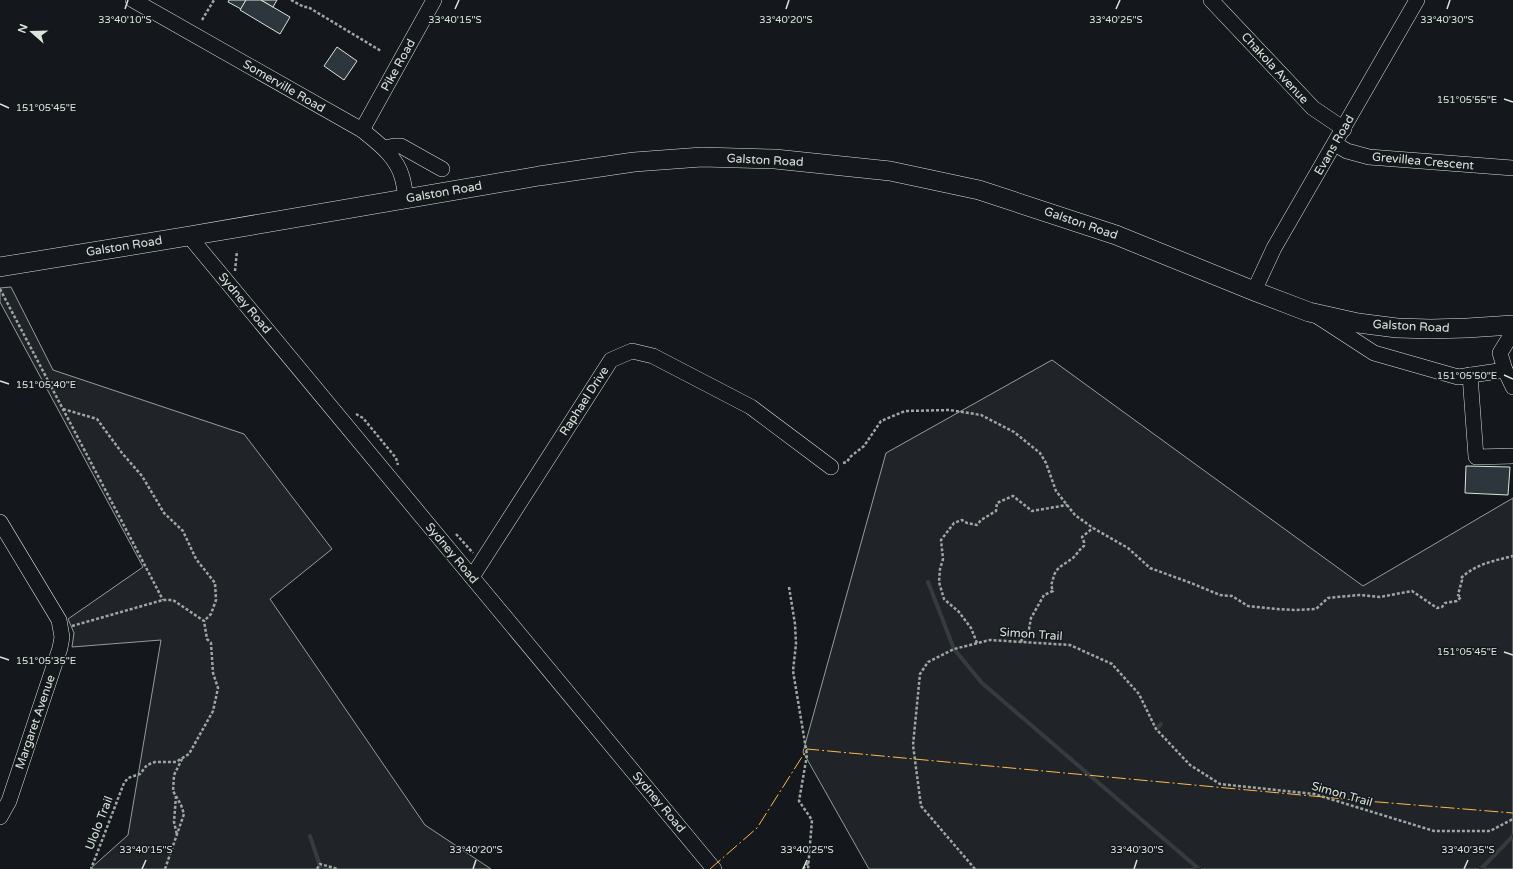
<svg xmlns="http://www.w3.org/2000/svg" width="1513" height="869" font-family="'Varela Round',sans-serif">
<style>
.green{fill:#202428;stroke:#939e99}
.lines{fill:none;stroke-linecap:round;stroke-linejoin:round}
.stream{stroke:#363b3e;stroke-width:4}
.building{fill:#2c363c;stroke:#d8e6dc}
.minor-casing{stroke:#d8e6dc;stroke-width:16}
.major-casing{stroke:#d8e6dc;stroke-width:20}
.path{stroke:#9da8a2;stroke-width:2.5;stroke-dasharray:3 2;stroke-linecap:butt}
.minor{stroke:#14181c;stroke-width:15}
.major{stroke:#14181c;stroke-width:19}
.power{stroke:#ffb74d;stroke-width:1;stroke-dasharray:14 3 2 3;stroke-linecap:butt}
.ticks{fill:none;stroke:#d8e6dc;stroke-width:1.5}
.labels{text-anchor:middle;dominant-baseline:central;stroke-width:3;stroke-linejoin:round;paint-order:stroke}
.street-label{font-size:12px;fill:#d8e6dc;stroke:#14181c}
.ticks-label{font-size:10px;text-anchor:middle;fill:#d8e6dc;stroke:#14181c;stroke-width:3;stroke-linejoin:round;paint-order:stroke}
</style>
<rect width="100%" height="100%" fill="#14181c"/>
<g class="green">
<path d="M11,287l42,83 191,64 88,115 -62,50 155,226 66,44h-401l38,-34 33,-195 -89,7 2,-14 -6,-14 75,-52 -143,-265v-14z"/>
<path d="M1052,360l311,226 150,-88v371h-644l-66,-117 83,-299z"/>
</g>
<g class="lines">
<g class="stream">
<path d="M928,582l26,67 28,34 217,186"/>
<path d="M1157,728l4,-4"/>
<path d="M310,836l11,33"/>
<path d="M1481,869l32,-33"/>
</g>
</g>
<g class="building">
<path d="M229,0h17l-5,9 -13,-7z"/>
<path d="M246,0h15l29,17 -10,17 -40,-24z"/>
<path d="M261,0h16l-4,7z"/>
<path d="M337,47l20,14 -13,19 -20,-14z"/>
<path d="M1466,466l44,1 -2,28 -43,-2z"/>
</g>
<g class="lines">
<defs>
<g id="minor">
<path d="M133,0l229,130c16,13 34,26 40,47 2,7 3,14 4,21"/>
<path d="M1211,0l102,108 31,21"/>
<path d="M362,130l72,-130"/>
<path d="M1335,144l12,7 22,6 144,11"/>
<path d="M385,148l9,-2h7l41,23"/>
<path d="M189,236l525,633"/>
<path d="M1254,291l20,-43 143,-248"/>
<path d="M1317,316l57,37 84,24 47,-7 -5,-17 13,-21"/>
<path d="M1505,370l8,17"/>
<path d="M1470,375l6,82 37,-1"/>
<path d="M0,522l59,98 3,17 -2,11 -51,153 -9,16"/>
<path d="M472,577l139,-217 21,-9 21,5 98,51 80,60"/>
</g>
<path id="major" d="M0,267l189,-31 350,-60 95,-14 68,-5 73,2 115,12 89,19 137,45 138,56 55,21 49,11 39,5 34,1 36,-1 46,-3"/>
</defs>
<use href="#minor" class="minor-casing"/>
<use href="#major" class="major-casing"/>
<g class="path">
<path d="M291,0l13,7h4l73,44"/>
<path d="M202,20l12,-20"/>
<path d="M235,271l2,-20"/>
<path d="M0,289l163,311"/>
<path d="M63,409l34,10 25,34 20,23 22,37 19,18 13,28 19,24 1,17 -5,14 -7,7"/>
<path d="M356,414l7,4 33,40 2,7"/>
<path d="M843,463l4,-1 3,-5 14,-11 17,-25 24,-10 45,-1 31,5 33,17 26,21 6,10 10,28 19,24 18,13 35,20 22,20 41,15 29,12 12,1 16,10 28,3 18,1 22,-1 12,-11 31,-3 21,2 32,-6 25,17 5,-1 3,-4 12,-2 4,-4 -3,-2 4,-15 -1,-2c15,-14 32,-17 52,-22"/>
<path d="M456,534l17,19"/>
<path d="M789,587l6,37 1,20 -3,27 14,84 -8,46 13,19 -4,49"/>
<path d="M72,626l91,-26h10l31,21 3,18 4,4 2,30 5,15 -5,23 -24,43 -13,8h-21l-8,3 -7,9 -12,4 -4,5 -33,86"/>
<path d="M1021,642l2,-6 6,-7 2,-11 13,-23 9,-4 -2,-6c2,-4 2,-8 4,-12 4,-7 10,-9 15,-13 6,-3 8,-10 14,-14v-4l-2,-5 11,-9"/>
<path d="M977,643l-6,-15 -12,-16 -15,-13 -5,-17 1,-13 3,-10 -2,-19 13,-17 8,-3 5,3 10,2 4,-5 15,-9 1,-8 16,-7 19,15 35,-6"/>
<path d="M176,796l-2,26 3,13"/>
<path d="M165,869l19,-55 -3,-9 -8,-14 1,-16 8,-16"/>
<path d="M317,869l3,-5 18,5"/>
<path d="M803,869l6,-7"/>
<path d="M975,869l-54,-63 -8,-61 7,-71 8,-12 26,-13 36,-9 80,5 42,19 27,30 17,35 34,36 30,19 94,10 120,37h56l23,-12"/>
</g>
<use href="#minor" class="minor"/>
<use href="#major" class="major"/>
<path class="power" d="M710,869l47,-41 50,-79 559,52 147,12"/>
</g>
<path class="ticks" d="M125,9l3,-9M455,9l4,-9M786,9l3,-9M1116,9l4,-9M1447,9l3,-9M1504,99l9,3M0,104l9,4M1504,375l9,4M0,381l9,3M1504,652l9,3M0,657l9,3M142,869l4,-9M473,869l3,-9M803,869l4,-9M1134,869l3,-9M1464,869l4,-9"/>
<g class="labels">
<g class="street-label">
<text transform="translate(398 65) rotate(-61)">Pike Road</text>
<text transform="translate(1275 68) rotate(47)">Chakola Avenue</text>
<text transform="translate(284 86) rotate(30)">Somerville Road</text>
<text transform="translate(1334 145) rotate(-60)">Evans Road</text>
<text transform="translate(765 160) rotate(3)">Galston Road</text>
<text transform="translate(1423 161) rotate(5)">Grevillea Crescent</text>
<text transform="translate(444 192) rotate(-10)">Galston Road</text>
<text transform="translate(1081 223) rotate(19)">Galston Road</text>
<text transform="translate(124 246) rotate(-9)">Galston Road</text>
<text transform="translate(245 303) rotate(50)">Sydney Road</text>
<text transform="translate(1411 326) rotate(3)">Galston Road</text>
<text transform="translate(584 401) rotate(-57)">Raphael Drive</text>
<text transform="translate(452 553) rotate(50)">Sydney Road</text>
<text transform="translate(1031 634) rotate(4)">Simon Trail</text>
<text transform="translate(35 722) rotate(-71)">Margaret Avenue</text>
<text transform="translate(1342 794) rotate(16)">Simon Trail</text>
<text transform="translate(659 802) rotate(50)">Sydney Road</text>
<text transform="translate(99 823) rotate(-69)">Ulolo Trail</text>
</g>
</g>
<g class="ticks-label">
<text x="125" y="23">33°40'10"S</text>
<text x="455" y="23">33°40'15"S</text>
<text x="786" y="23">33°40'20"S</text>
<text x="1116" y="23">33°40'25"S</text>
<text x="1447" y="23">33°40'30"S</text>
<text x="1467" y="103">151°05'55"E</text>
<text x="46" y="111">151°05'45"E</text>
<text x="1467" y="379">151°05'50"E</text>
<text x="46" y="388">151°05'40"E</text>
<text x="1467" y="655">151°05'45"E</text>
<text x="46" y="664">151°05'35"E</text>
<text x="146" y="853">33°40'15"S</text>
<text x="476" y="853">33°40'20"S</text>
<text x="807" y="853">33°40'25"S</text>
<text x="1137" y="853">33°40'30"S</text>
<text x="1468" y="853">33°40'35"S</text>
</g>
<g transform="translate(32 32) rotate(290)" stroke="#14181c" stroke-width="3" paint-order="stroke">
<path d="M0-3L7 15L0 10L-7 15Z" fill="#d8e6dc"/>
<text y="-6" font-size="11" font-weight="bold" text-anchor="middle" fill="#d8e6dc">N</text>
</g>
</svg>
